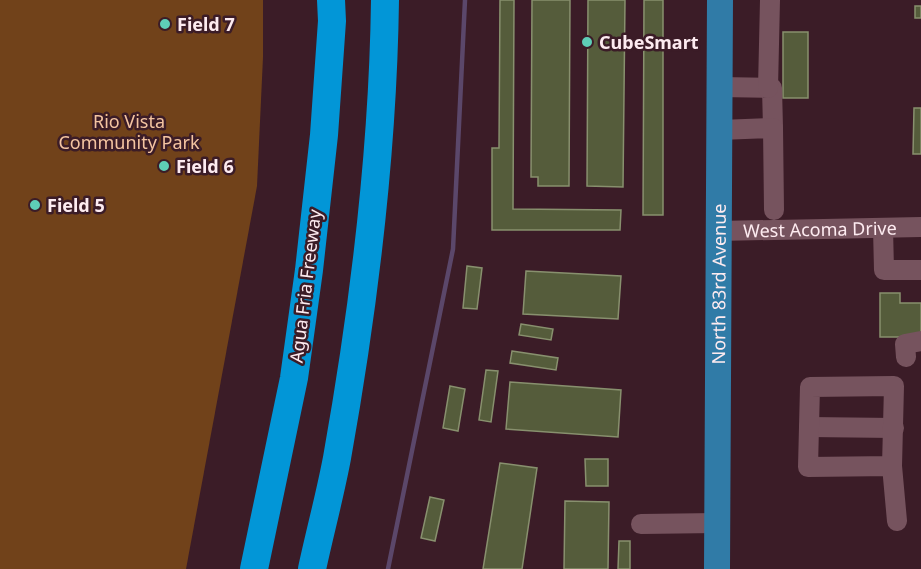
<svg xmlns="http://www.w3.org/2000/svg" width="921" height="569" font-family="'Noto Sans',sans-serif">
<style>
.green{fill:#71421a}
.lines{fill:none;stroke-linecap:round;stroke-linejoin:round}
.stream{stroke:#5b476a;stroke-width:4.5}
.building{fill:#555c3b;stroke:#88906e;stroke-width:1.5}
.minor{stroke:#76535e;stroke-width:20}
.major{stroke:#307ba7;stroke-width:26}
.highway{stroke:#0296d7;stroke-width:28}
.poi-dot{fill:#5eceb7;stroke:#3b1c27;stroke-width:2}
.labels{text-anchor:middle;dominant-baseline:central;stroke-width:5;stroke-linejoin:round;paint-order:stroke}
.poi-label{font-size:18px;font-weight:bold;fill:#fdebf0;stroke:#3b1c27;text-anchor:start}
.park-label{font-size:18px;fill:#f4c4a1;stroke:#3b1c27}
.street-label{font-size:18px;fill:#fdebf0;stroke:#3b1c27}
</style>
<rect width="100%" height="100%" fill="#3b1c27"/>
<path class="green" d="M0,0h263v57l-6,129 -71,383h-186z"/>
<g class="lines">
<path class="stream" d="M388,569l65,-320 12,-249"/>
</g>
<g class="building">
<path d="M500,0h14l-1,209 108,1 -1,20h-128v-82h7z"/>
<path d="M532,0h38l-1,186h-31v-9h-7z"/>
<path d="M588,0h37l-2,187 -36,-1z"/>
<path d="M644,0h19v215h-20z"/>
<rect x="915" y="6" width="6" height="12"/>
<rect x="783" y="32" width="25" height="66"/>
<path d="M914,108h7v46h-8z"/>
<path d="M467,266l15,2 -5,41 -14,-1z"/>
<path d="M526,271l95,5 -3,43 -95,-5z"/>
<path d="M880,293h20v10h21v34h-41z"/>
<path d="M521,324l32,5 -2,11 -32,-5z"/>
<path d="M512,351l46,7 -2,12 -46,-7z"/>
<path d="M486,370l12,1 -7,51 -12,-2z"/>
<path d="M510,382l111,8 -3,47 -112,-8z"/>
<path d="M450,386l15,3 -7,42 -15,-3z"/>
<path d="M585,459h23v27h-22z"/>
<path d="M500,463l37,5 -15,101h-39z"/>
<path d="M430,497l14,3 -9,41 -14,-3z"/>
<path d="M565,501l44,1 -1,67h-44z"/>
<path d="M619,541h11v28h-12z"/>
</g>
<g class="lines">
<g class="minor">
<path d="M720,87l52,1 1,40"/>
<path d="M768,88l2,-88"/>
<path d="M720,130l53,-2 1,82"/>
<path d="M883,228l1,42h37"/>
<path id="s1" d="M718,231l203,-4"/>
<path d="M906,357l-1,-13 16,-3"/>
<path d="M809,427l85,1"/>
<path d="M892,466l-84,1 2,-80 84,-1 -2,80 5,55"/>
<path d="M641,524l76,-1"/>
</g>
<path class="major" id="s2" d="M717,569l3,-569"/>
<g class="highway">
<path d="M254,569l40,-191 15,-108 15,-135 8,-114 -1,-21"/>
<path d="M312,569c8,-37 18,-74 25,-111 27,-151 46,-304 48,-458"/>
</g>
</g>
<g class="poi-dot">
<circle cx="165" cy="24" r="6"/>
<circle cx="587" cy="42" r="6"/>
<circle cx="164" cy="166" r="6"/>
<circle cx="35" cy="205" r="6"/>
</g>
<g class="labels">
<g class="poi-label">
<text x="177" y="24">Field 7</text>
<text x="599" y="42">CubeSmart</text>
<text x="176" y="166">Field 6</text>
<text x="47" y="205">Field 5</text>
</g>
<g class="park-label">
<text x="129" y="121">Rio Vista<tspan x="129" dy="21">Community Park</tspan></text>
</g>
<g class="street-label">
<text stroke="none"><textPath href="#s1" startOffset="102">West Acoma Drive</textPath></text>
<text stroke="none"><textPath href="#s2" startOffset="285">North 83rd Avenue</textPath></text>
<text transform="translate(305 286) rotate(-83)">Agua Fria Freeway</text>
</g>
</g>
</svg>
